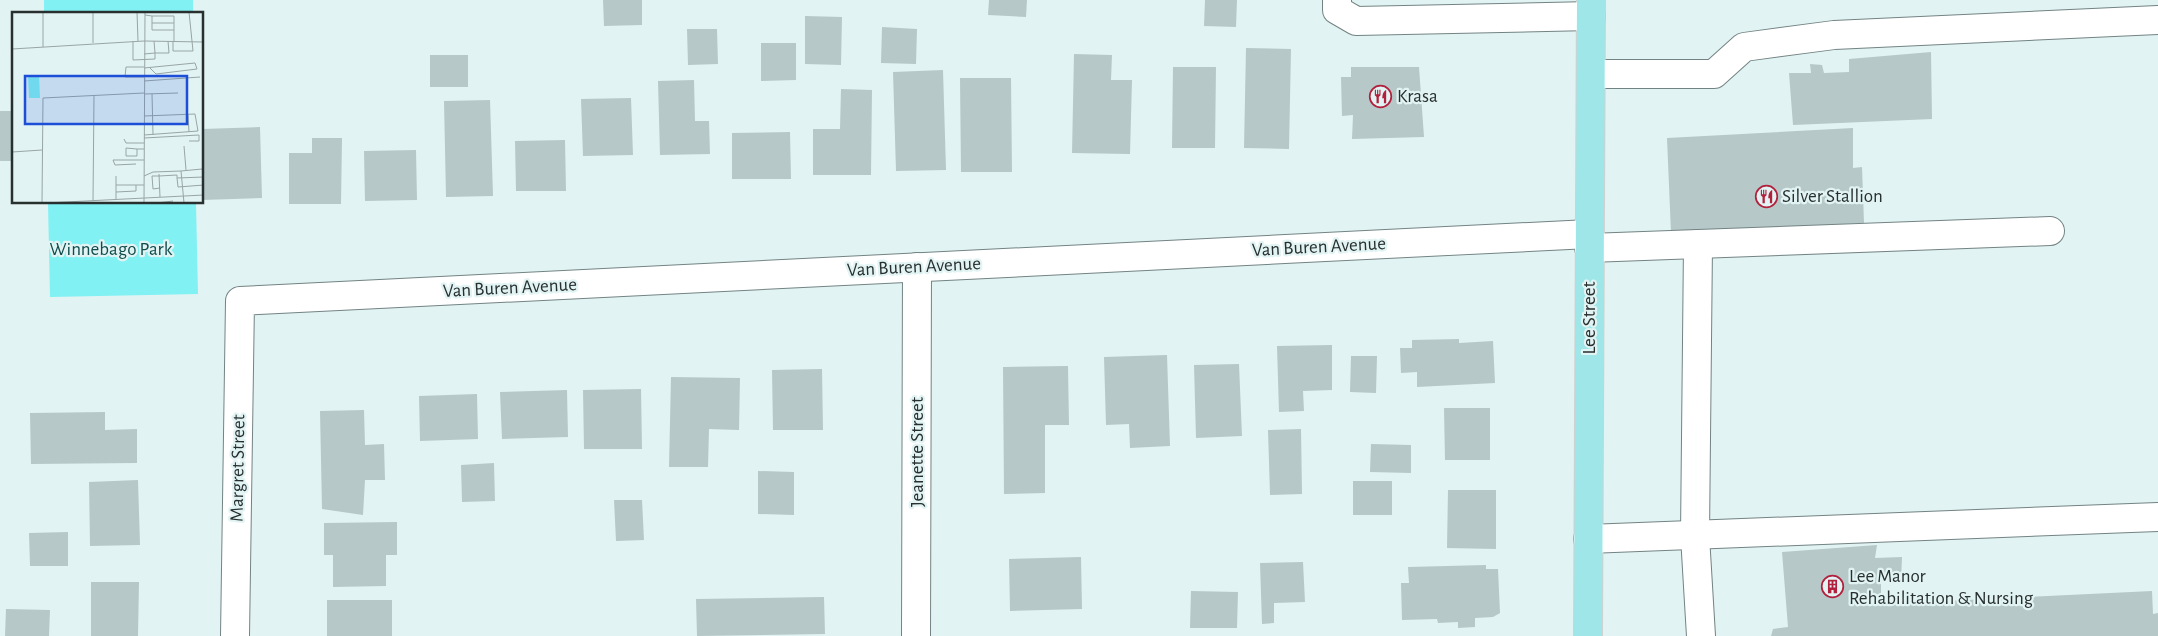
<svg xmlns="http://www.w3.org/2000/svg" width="2158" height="636" font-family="'Alegreya Sans',sans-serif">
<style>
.green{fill:#81f1f3}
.building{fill:#b6c8c8}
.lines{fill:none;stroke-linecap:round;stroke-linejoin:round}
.minor-casing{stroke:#738383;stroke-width:30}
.major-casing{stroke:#d0d1d1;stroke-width:30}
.minor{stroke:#fff;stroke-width:28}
.major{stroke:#9ee6e8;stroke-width:28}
.labels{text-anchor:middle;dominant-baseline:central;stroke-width:4.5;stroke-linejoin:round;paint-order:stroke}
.poi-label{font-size:19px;fill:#282f2f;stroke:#e2f3f3;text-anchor:start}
.street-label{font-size:19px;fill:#282f2f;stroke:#e2f3f3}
.park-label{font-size:19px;fill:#114c4d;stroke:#e2f3f3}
.inset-road{fill:none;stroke:#98a5a5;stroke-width:1}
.view{fill:#1d4ed8;fill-opacity:0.15;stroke:#1d4ed8;stroke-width:2.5}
.inset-edge{fill:none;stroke:#282f2f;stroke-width:2.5}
</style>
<rect width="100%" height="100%" fill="#e2f3f3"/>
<g class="green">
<rect x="44" y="0" width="149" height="14"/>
<path d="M48,203h148l2,91 -148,3z"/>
</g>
<g class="building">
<path d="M603,0h39v25l-38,1z"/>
<path d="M989,0h38l-1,17 -38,-2z"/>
<path d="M1205,0h32l-1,27 -32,-1z"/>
<path d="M805,16l37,1 -1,48 -36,-1z"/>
<path d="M882,27l35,2 -1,35 -35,-1z"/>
<path d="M687,29h30l1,35 -30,1z"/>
<path d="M761,43h35v37l-35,1z"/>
<path d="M1246,48l45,1 -2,100 -45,-1z"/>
<path d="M1931,52l1,67 -139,6 -4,-52h22l-1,-9 12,1 2,8 25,-1v-13z"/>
<path d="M1074,54l38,1 -1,25h21l-2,74 -58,-1z"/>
<rect x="430" y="55" width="38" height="32"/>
<path d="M1173,67h43l-1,81h-43z"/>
<path d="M1351,67h68l5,70 -72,2 1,-24 -11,1 -1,-39h10z"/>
<path d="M943,70l3,100 -50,1 -3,-99z"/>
<path d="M960,78h51l1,94h-51z"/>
<path d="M694,80l1,41h14l1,33 -50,1 -2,-74z"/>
<path d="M841,89l31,1 -1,85h-58v-46h27z"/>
<path d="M631,98l2,57 -50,1 -2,-57z"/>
<path d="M490,100l3,96 -47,1 -2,-96z"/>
<rect x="0" y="111" width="14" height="50"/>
<path d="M260,127l2,71 -60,2v-71z"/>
<path d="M1853,128v40l9,-1 2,56 -193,10 -4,-95z"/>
<path d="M790,132l1,47h-59v-46z"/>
<path d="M312,138h30l-1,66h-52v-51h23z"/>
<path d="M565,140l1,51h-50l-1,-50z"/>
<path d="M416,150l1,50 -52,1 -1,-50z"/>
<path d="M1459,339v4l34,-2 2,42 -78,4v-15l-16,1 -1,-25h12v-8z"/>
<path d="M1332,345v45l-29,1 1,20 -25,1 -2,-66z"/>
<path d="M1167,355l3,91 -40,2 -1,-24 -23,1 -2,-68z"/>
<path d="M1351,356h26l-1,37 -26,-1z"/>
<path d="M1239,364l3,72 -46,2 -2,-73z"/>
<path d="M1068,366l1,59h-24v68l-41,1 -1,-127z"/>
<path d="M822,369l1,61h-50l-1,-60z"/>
<path d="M671,377l69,1 -1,52 -30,-1 -1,38h-39z"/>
<path d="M641,389l1,60h-58l-1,-59z"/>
<path d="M567,390l1,47 -66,2 -2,-47z"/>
<path d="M477,394l1,45 -58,2 -1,-45z"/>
<path d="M1444,408h46v52h-45z"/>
<path d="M364,410l1,35 19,-1 1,36h-20l-2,35 -41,-6 -2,-98z"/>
<path d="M105,412v18l32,-1v34l-106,1 -1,-51z"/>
<path d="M1301,429l1,65 -32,1 -2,-65z"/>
<path d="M1371,444l40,1v28l-41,-1z"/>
<path d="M494,463l1,38 -33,1 -1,-37z"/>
<path d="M758,471l36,1v43l-36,-1z"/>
<path d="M138,480l2,65 -50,1 -1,-64z"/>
<rect x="1353" y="481" width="39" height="34"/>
<path d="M1448,490h48v59l-49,-1z"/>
<path d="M614,500h28l2,40 -28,1z"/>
<path d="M397,522v33h-11v31l-53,1v-32h-9v-32z"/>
<path d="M68,532v34h-38l-1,-33z"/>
<path d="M1877,545l-2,13 27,-1 -1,25h-20v15l21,-3 1,9 249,-12 1,23 5,-1v23h-387l2,-7 15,-2 -6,-75z"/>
<path d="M1081,557l1,52 -72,2 -1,-52z"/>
<path d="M1303,562l2,40 -31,1v20l-12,1 -2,-61z"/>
<path d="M1486,565v4h12l2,44 -7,4 -18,1v9l-17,1v-6l-20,1 -1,-4 -35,1 -1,-37h8l-1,-16z"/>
<path d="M91,582h48l-1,54h-47z"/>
<path d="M1191,591l47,1 -1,36h-47z"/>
<path d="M824,597l1,37 -128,2 -1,-37z"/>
<rect x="327" y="600" width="65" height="36"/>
<path d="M6,609l44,1 -1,26h-44z"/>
</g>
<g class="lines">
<defs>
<g id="minor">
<path d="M1337,0v10l19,11 235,-5"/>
<path d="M1591,74h123l30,-27 90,-12 324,-15"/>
<path d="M1698,244l-3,292 6,100"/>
<path d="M1589,248l461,-17"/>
<path d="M1588,539l570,-22"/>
<path d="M235,636l5,-335 1349,-67"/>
<path d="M916,636l1,-369"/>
</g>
<path id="major" d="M1588,636l3,-636"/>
</defs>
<use href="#minor" class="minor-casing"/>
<use href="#major" class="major-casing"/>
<use href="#minor" class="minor"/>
<use href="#major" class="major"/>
</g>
<defs>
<symbol id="restaurant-ring" viewBox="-11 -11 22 22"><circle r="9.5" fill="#e2f3f3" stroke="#b3203d" stroke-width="1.5"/><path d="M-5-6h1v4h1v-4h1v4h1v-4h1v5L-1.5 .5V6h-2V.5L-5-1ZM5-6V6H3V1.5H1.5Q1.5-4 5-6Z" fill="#b3203d"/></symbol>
<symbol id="building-ring" viewBox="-11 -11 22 22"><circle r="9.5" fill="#e2f3f3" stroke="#b3203d" stroke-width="1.5"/><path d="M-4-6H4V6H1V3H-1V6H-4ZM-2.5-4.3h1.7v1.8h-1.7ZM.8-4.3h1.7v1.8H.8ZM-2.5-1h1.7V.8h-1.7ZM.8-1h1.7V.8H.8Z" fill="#b3203d"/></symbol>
</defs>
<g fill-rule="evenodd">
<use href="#restaurant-ring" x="1368" y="84" width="25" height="25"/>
<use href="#restaurant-ring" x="1754" y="184" width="25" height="25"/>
<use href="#building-ring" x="1820" y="574" width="25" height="25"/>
</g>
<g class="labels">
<g class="poi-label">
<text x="1397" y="96">Krasa</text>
<text x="1782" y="196">Silver Stallion</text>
<text x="1849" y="576">Lee Manor<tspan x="1849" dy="22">Rehabilitation &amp; Nursing</tspan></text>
</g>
<g class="street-label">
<text transform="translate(1319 247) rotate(-3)">Van Buren Avenue</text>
<text transform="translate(914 267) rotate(-3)">Van Buren Avenue</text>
<text transform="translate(510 288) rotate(-3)">Van Buren Avenue</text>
<text transform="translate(1589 318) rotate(-90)">Lee Street</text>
<text transform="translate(917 452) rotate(-90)">Jeanette Street</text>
<text transform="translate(238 468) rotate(-89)">Margret Street</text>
</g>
<g class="park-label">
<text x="111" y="249">Winnebago Park</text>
</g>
</g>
<g transform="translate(12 12)">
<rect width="191" height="191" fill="#e2f3f3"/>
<path d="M16,63h11l1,23h-11z" fill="#81f1f3"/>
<path class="inset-road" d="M125,0l1,29M133,3l7,1v14h22v11M140,4h22v14M140,11h22M121,29v19l22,-1v-6l-11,1M142,29l1,12h14l-1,-12M161,29v10h20l-4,-39M81,31v-31M31,35v-35M0,37l132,-8 60,1M132,56l51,-5 2,6 -41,5 -6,-6M132,65h-19l1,-10h18M132,69l56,-4M132,82l34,-1M140,82l1,41M176,103l1,17M132,123l54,-4 -3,-17 -51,2M132,126l55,-3v6h-10M112,127l2,4h18M172,134l2,24M125,137l-11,-1v8h11v-7h7M0,140l30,-2M124,152l-21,1 -2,-5h31M147,162l1,23M104,164v23M132,164l9,-4 28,-1M147,164h-7l1,13 7,-1M147,164l18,-1v3M192,165l-27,1 1,9 26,-2M104,173h28M104,180l20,-1v-6M81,189l1,-105M30,191l1,-105 101,-5M34,191l158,-8M132,191l1,-191M145,191l16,-2M172,191l-3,-32 21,-2 2,4"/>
<path class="view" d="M13,64h162v48h-162z"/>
<rect width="191" height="191" class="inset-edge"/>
</g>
</svg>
